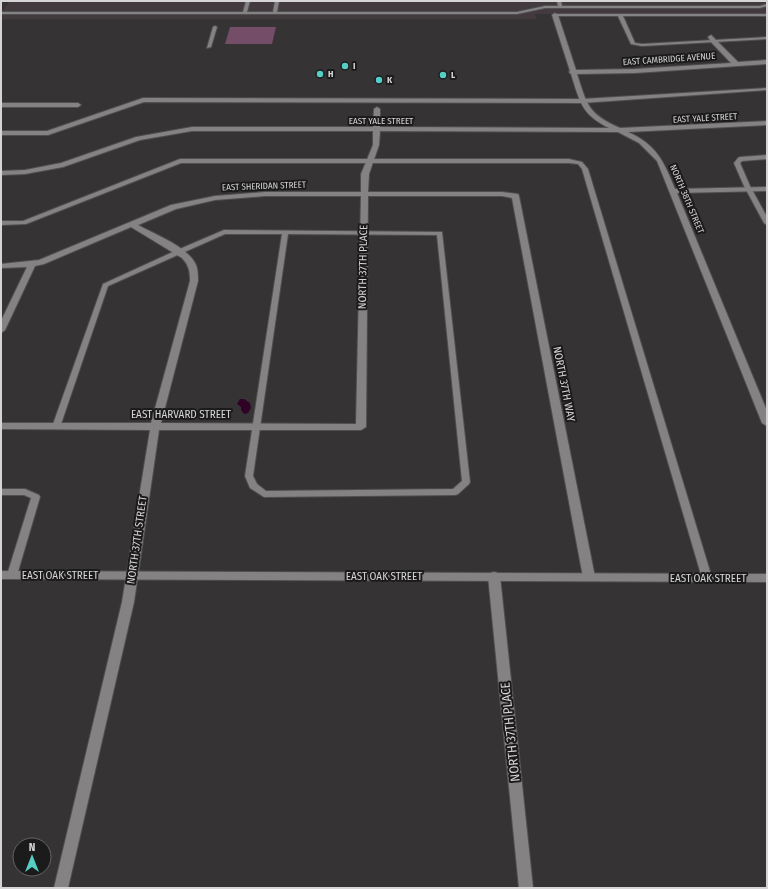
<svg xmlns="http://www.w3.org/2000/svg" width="768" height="889" font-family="'Fira Sans Condensed',sans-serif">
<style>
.built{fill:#433a40}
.green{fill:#744d68}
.water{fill:#300326}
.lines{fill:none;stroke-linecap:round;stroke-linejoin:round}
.lane-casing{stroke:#514f50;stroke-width:2}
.street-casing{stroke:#514f50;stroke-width:2}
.secondary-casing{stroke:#514f50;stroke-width:2}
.lane{fill:#858284;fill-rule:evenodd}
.street{fill:#858284;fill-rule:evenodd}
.secondary{fill:#858284;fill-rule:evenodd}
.poi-dot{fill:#55cec5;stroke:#1c1b1c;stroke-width:1.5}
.labels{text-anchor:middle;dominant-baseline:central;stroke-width:4;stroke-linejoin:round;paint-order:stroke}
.far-street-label{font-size:9px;fill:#d6d4d5;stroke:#1c1b1c}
.far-poi-label{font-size:9px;font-weight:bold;fill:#d6d4d5;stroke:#1c1b1c;text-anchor:start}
.street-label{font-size:11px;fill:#d6d4d5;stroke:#1c1b1c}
.near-street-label{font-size:13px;fill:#d6d4d5;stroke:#1c1b1c}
</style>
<rect width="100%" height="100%" fill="#363335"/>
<path class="built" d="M10,1h757v13h-232l1,5h-535v-6z"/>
<path class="green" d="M230,27h46l-4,17h-47z"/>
<path class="water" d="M240,399h4l6,4 1,5 -3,5 -4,1 -3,-4v-3l-4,-3z"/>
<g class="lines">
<defs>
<g id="lane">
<path d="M246,1h4l-3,11h26l2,-11h4l-2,11h240l28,-6h13l-1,-5h4l1,5h198l7,-2v2l-7,2h-215l-28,6h-516v-2h242z"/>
<path d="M555,14h212v2h-144l12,27 7,1 125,-7v2l-125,7 -11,-2 -13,-28h-65v-2z"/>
<path d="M215,26l2,1 -6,20 -4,1 6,-21z"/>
<path d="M767,88v2l-185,13 -438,-1 -96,33h-47v-4h46l96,-33 439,1z"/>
<path d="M1,103h77l3,2 -3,2h-77z"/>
<path d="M767,155v4l-25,2 -2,2 10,23 17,31v8l-3,-2 -20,-37 -10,-23 4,-5 2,-1z"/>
<path d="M180,159h389l13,3 6,7 124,409 -2,2h-6l-2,-2 -120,-409 -4,-5 -9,-1h-388l-155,61 -25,1v-4h22z"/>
<path d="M224,230l218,2 28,250 -1,2 -11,10 -3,1 -191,2 -14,-9 -5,-12 37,-242h-57l-117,52 -48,141 -1,2h-6l-1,-2 51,-143 72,-33zM288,234l149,1 25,246 -9,8 -187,2 -9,-7 -4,-8z"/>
<path d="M1,489h24l14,6 1,2 -23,78 -2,2h-6l-2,-2 24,-77 -7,-3h-23z"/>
</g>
<g id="street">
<path d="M555,13l3,2 18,55 59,-1 96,-6 -20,-21 -3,-5 3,-2 27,27 29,-2v4l-132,9 -58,1c10,31 11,40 43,54l147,-7v4l-139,7c29,13 36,30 47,57l92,-2v4l-90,2 90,218v15l-5,-3 -105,-262 -18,-18 -21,-11 -238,-1 -1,14 -10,29 -1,18h134l16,2 1,2 76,381 -2,3 -4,1 -4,-1 -2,-3 -71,-379 -10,-2h-134l-2,231 -5,3h-202l-25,172 -66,286h-14l68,-286 28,-172 -149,-1v-6h150l39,-142c0,-9 -1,-16 -8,-23l-51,-31 -87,37 -9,2 -30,64 -4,3v-12l26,-54 -26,1v-4l38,-4 132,-55 44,-9 50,-4h96v-18l12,-29v-14h-181l-52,9 -77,27 -38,7 -24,1v-4l24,-1 36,-7 75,-26 56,-10h181l1,-18 3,-2 3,2v18l229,1c-28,-14 -29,-26 -38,-54l-2,-2 1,-1 -18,-56zM265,196h96l-5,228 -195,-1 37,-142c0,-6 0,-13 -3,-18 -9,-17 -41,-29 -57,-38l38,-16 39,-9z"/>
<path d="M494,572l4,1 2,3 33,312h-14l-31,-312 2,-3z"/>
</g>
<path id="secondary" d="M1,571l766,3v8l-766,-3z"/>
</defs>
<use href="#lane" class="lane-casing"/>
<use href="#street" class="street-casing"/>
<use href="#secondary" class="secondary-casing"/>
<use href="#lane" class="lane"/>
<use href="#street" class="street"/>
<use href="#secondary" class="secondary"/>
</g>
<g class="poi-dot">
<circle cx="345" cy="66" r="4"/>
<circle cx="320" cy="74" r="4"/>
<circle cx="443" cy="75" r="4"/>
<circle cx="379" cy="80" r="4"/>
</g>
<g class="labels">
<g class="far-street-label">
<text transform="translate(669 59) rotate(-4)">EAST CAMBRIDGE AVENUE</text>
<text transform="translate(705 118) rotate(-3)">EAST YALE STREET</text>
<text x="381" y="121">EAST YALE STREET</text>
<text transform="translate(264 186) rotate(-2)">EAST SHERIDAN STREET</text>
<text transform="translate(687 199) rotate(67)">NORTH 38TH STREET</text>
</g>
<g class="far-poi-label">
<text x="353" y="66">I</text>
<text x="328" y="74">H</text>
<text x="451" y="75">L</text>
<text x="387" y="80">K</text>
</g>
<g class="street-label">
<text transform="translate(363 267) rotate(-89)">NORTH 37TH PLACE</text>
<text transform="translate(564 384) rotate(79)">NORTH 37TH WAY</text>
<text x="181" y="414">EAST HARVARD STREET</text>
<text transform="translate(137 540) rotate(-82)">NORTH 37TH STREET</text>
<text x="60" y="575">EAST OAK STREET</text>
<text x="384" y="576">EAST OAK STREET</text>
<text x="708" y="578">EAST OAK STREET</text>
</g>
<g class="near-street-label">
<text transform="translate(510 732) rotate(-96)">NORTH 37TH PLACE</text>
</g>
</g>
<rect width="768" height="889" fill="none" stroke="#d6d4d5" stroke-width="4"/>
<g transform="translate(32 857)"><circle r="19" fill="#1c1b1c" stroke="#666566"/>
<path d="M0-3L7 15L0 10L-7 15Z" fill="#55cec5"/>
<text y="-6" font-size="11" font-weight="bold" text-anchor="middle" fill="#d6d4d5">N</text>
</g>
</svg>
